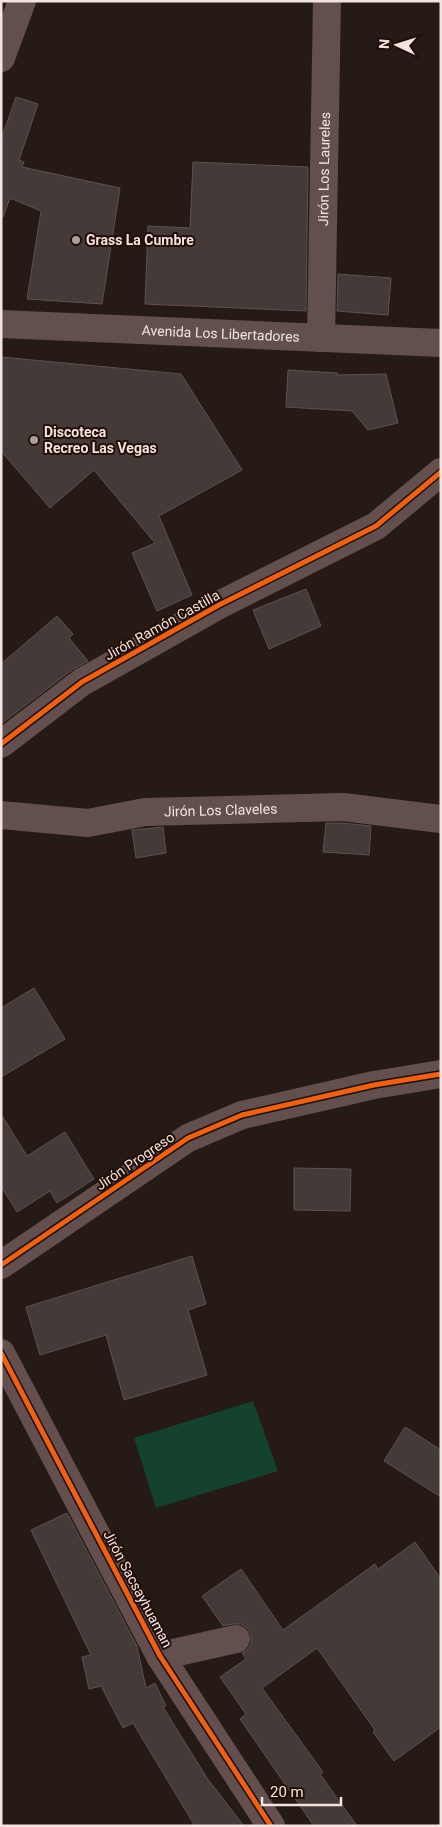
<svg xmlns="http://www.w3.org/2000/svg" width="442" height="1827" font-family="Roboto,sans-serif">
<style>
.green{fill:#14422d}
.building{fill:#443a37;stroke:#5c524e}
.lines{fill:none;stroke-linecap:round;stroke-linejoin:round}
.minor{stroke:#624f4e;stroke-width:28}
.cycleway-casing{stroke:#220e07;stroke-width:8}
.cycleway{stroke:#ea6118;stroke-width:5}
.poi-dot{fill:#ac9d99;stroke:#220e07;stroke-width:2}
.labels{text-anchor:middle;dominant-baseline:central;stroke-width:4;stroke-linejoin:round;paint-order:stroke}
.street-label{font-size:14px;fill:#f4e4df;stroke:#220e07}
.poi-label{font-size:14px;font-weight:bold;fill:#f4e4df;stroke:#220e07;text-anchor:start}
</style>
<rect width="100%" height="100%" fill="#261a16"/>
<path class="green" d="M253,1401l25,70 -122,37 -22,-70z"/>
<g class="building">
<path d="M16,97l22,7 -19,56 5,2 -2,5 98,21 -18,116 -75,-5 14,-88 -31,-13 -7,19h-2v-77z"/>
<path d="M193,162l115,5 -2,144 -161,-7 3,-78 42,2z"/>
<path d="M338,274l53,4 -3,37 -51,-4z"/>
<path d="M1,357l180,17 61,96 -83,46 33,79 -35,16 -25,-58 23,-10 -61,-73 -44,38 -49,-57z"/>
<path d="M288,370l49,3v2l49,-1 12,49 -30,7 -16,-19 -66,-4z"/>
<path d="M306,589l15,37 -52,23 -16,-39z"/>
<path d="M57,616l16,18 -4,4 19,23 -16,9 -71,54v-60z"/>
<path d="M326,823h16l29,3 -2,29 -46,-3z"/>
<path d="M163,827l3,26 -30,5 -4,-28z"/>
<path d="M34,988l31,51 -64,38v-69z"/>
<path d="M1,1114l26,42 38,-24 29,47 -37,24 -7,-12 -33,21 -16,-26z"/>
<path d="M294,1168l57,1 -1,42 -56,-1z"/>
<path d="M192,1256l14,48 -18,6 19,65 -83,25 -18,-65 -66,20 -14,-48z"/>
<path d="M405,1427l36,23v47l-57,-36z"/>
<path d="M67,1513l70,133 9,42 9,-5 11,23 -3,1 44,71 37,48h-49l-62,-103 -10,5 -22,-42 -12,3 -7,-32 9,-2 -60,-125z"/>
<path d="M415,1542l26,37v148l-47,34 -21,-29 2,-2 -58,-82 -55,40 61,84 -3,2 37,52h-43l-74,-107 6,-5 -26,-37 26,-18 -4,-6 5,-3 4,-6v-9l-3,-6 -7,-5h-8l-10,2 -21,-30 39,-27 42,61 92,-66 3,5z"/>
</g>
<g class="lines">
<g class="minor">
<path d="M1,58l21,-57"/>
<path id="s1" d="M1,324l440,19"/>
<path id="s2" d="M321,338l6,-337"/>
<path d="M1,744l81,-62 137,-77 157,-79 65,-54"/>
<path id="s3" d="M1,815l87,8 57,-11 198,-5 98,12"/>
<path d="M1,1265l187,-127 54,-23 132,-30 67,-11"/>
<path d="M1,1353l159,303 111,170"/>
<path d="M160,1656l76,-17"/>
</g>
<defs>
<g id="cycleway">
<path d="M1,744l81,-62 137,-77 157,-79 65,-54"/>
<path d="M1,1265l187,-127 54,-23 132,-30 67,-11"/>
<path d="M1,1353l159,303 111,170"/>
</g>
</defs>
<use href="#cycleway" class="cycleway-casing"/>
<use href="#cycleway" class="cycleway"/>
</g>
<g class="poi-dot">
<circle cx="76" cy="240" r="5"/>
<circle cx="34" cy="440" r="5"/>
</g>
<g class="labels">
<g class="street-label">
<text stroke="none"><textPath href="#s2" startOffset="169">Jirón Los Laureles</textPath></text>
<text stroke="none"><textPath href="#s1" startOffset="220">Avenida Los Libertadores</textPath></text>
<text transform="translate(162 625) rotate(-29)">Jirón Ramón Castilla</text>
<text stroke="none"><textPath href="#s3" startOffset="221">Jirón Los Claveles</textPath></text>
<text transform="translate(135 1161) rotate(-34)">Jirón Progreso</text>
<text transform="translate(138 1589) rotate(62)">Jirón Sacsayhuaman</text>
</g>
<g class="poi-label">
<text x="86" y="240">Grass La Cumbre</text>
<text x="44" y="432">Discoteca<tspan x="44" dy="16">Recreo Las Vegas</tspan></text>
</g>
</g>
<rect width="442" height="1827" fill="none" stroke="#f4e4df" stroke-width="5"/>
<g transform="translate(397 45) rotate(274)" stroke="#220e07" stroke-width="4" paint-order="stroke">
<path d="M0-4L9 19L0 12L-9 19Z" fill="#f4e4df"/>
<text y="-8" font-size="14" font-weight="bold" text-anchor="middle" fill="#f4e4df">N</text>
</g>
<path d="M262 1797v8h79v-8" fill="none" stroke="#f4e4df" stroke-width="2.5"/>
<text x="270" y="1797" font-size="15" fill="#f4e4df" stroke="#220e07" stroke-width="4" paint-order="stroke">20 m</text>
</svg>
